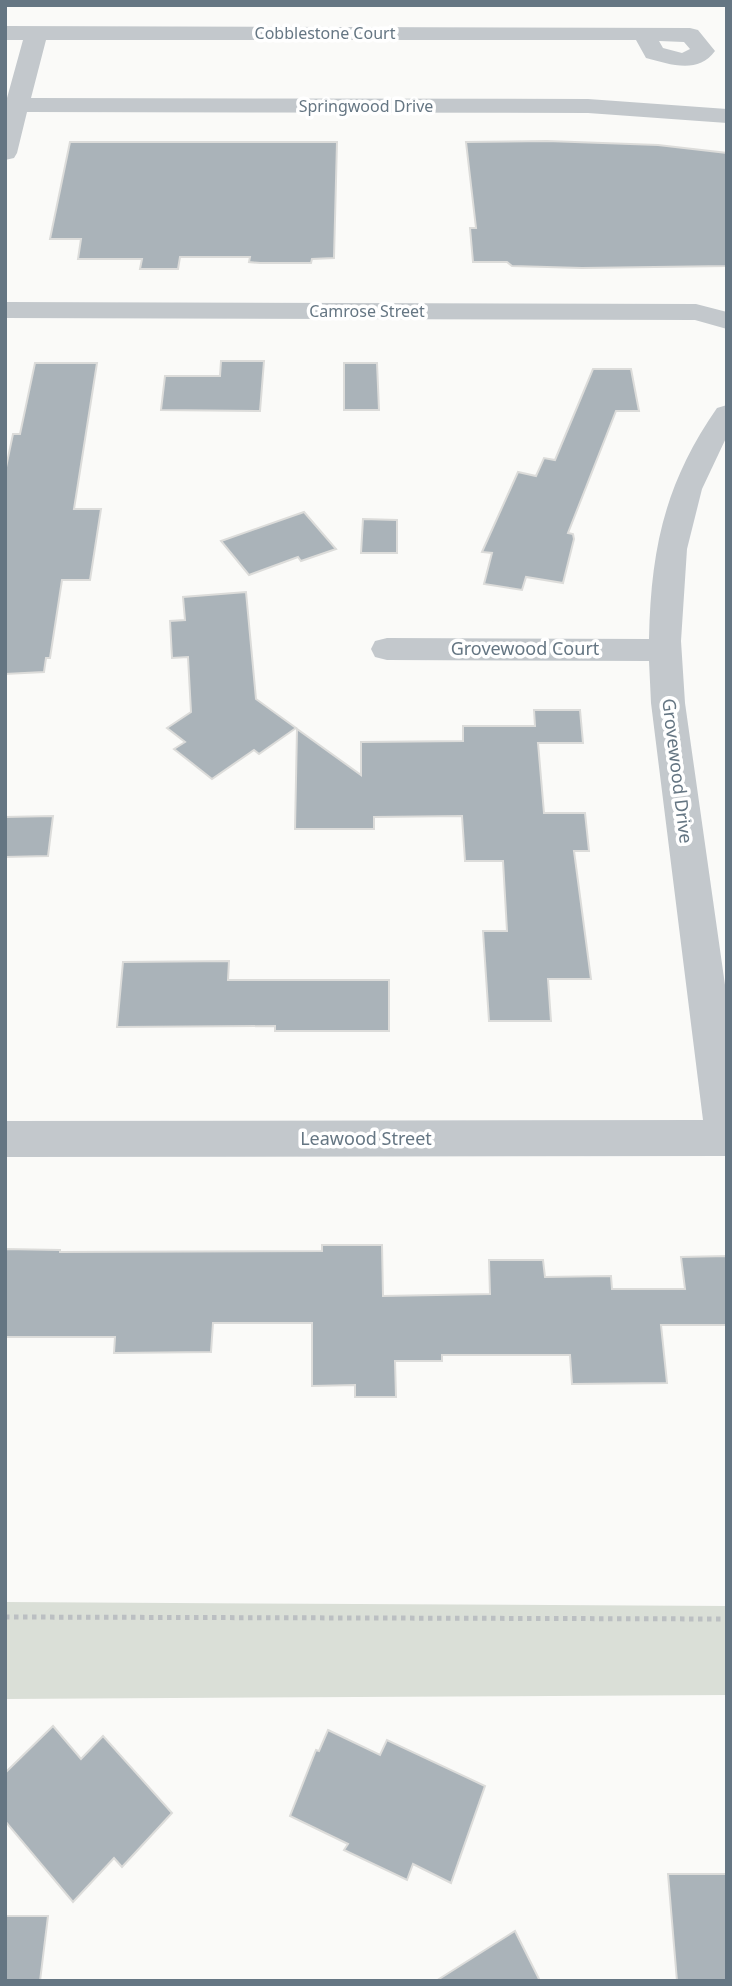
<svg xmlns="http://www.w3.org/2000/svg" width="732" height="1986" viewBox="0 0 732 1986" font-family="'Noto Sans',sans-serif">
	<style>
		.green { fill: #dadfd7 }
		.building { fill: #aab3b9; stroke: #dcdcda; stroke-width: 2 }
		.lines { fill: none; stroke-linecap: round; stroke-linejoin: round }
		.path { stroke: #bbbfc2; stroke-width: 5; stroke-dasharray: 4.5 4.5; stroke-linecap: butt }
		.minor { fill: #c3c8cc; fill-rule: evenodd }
		.labels { text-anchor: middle; stroke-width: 7; stroke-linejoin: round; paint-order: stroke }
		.far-street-label { font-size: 16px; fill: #657683; stroke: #fff }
		.street-label { font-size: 18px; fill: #657683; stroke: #fff }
	</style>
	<rect width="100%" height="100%" fill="#fafaf8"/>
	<polygon class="green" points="5,1602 727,1606 727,1695 5,1699"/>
	<g class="building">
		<polygon points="547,141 658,145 727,153 727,266 582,268 512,266 507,262 473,262 470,228 476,228 466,142"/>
		<polygon points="70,142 337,142 334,258 312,259 311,263 260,263 249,262 250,257 180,257 178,269 140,269 142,259 78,259 81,239 50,239"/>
		<polygon points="221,361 264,361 260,411 161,410 165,376 220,376"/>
		<polygon points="35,363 97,363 74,509 101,509 90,580 62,580 50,658 46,658 44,672 5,674 5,472 13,434 20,434"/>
		<polygon points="344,363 377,363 379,410 344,410"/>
		<polygon points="593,369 631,369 639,411 616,411 568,533 573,534 574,539 563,583 526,577 522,590 484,584 492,553 482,552 518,472 536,476 544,458 555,460"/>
		<polygon points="304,512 336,549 301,561 298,557 249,575 221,541"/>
		<polygon points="363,519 397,520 397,553 361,553"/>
		<polygon points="246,592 256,699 296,728 259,754 254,750 212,779 174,749 185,742 167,728 191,712 188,657 172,658 170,621 185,620 183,597"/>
		<polygon points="534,710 580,710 583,743 538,743 544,813 585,813 589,851 574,851 591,979 548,979 551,1021 489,1021 483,931 507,931 503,861 465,861 462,816 374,817 374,829 295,829 297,729 361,775 361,742 463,741 463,726 535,726"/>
		<polygon points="53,816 48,856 5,857 5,817"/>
		<polygon points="229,961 228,980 389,980 389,1031 275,1031 275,1026 117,1027 123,962"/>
		<polygon points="322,1245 382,1245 383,1296 490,1294 489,1260 543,1260 545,1277 611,1276 612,1289 685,1289 681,1257 727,1256 727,1325 661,1325 667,1383 572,1384 570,1355 442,1355 442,1361 395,1361 396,1397 355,1397 355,1385 312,1386 312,1323 213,1323 211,1352 114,1353 115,1337 5,1337 5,1249 60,1250 60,1252 322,1251"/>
		<polygon points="53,1726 81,1759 103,1736 172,1813 122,1867 114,1858 73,1902 5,1821 5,1773"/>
		<polygon points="328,1730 380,1755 387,1740 485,1786 451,1883 413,1864 407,1880 344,1850 348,1844 290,1816 316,1750 319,1751"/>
		<polygon points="668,1874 727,1874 727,1981 677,1981"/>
		<polygon points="5,1916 48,1916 40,1981 5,1981"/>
		<polygon points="515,1931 540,1981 436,1981"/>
	</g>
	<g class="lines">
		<polyline class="path" points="5,1617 727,1619"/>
		<g class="minor">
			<path d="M5,26L690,28L698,30L715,51C698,75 669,64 646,58L636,40H46L31,98L588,99L727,109V123L588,113L27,112L17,153L14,158L5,160V98H7L23,40H5ZM659,41L684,42L690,49L682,53L663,48Z"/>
			<polygon points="5,302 696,304 727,312 727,329 695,320 5,318"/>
			<path d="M727,405V436L702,489L687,549L681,641L685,703L727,999V1156L5,1157V1121L703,1120L651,703L649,661L387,660L375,657L371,649L375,641L387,638L649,639C651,548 665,483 717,408Z"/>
		</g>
	</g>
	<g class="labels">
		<g class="far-street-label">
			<text x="325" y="39">Cobblestone Court</text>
			<text x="366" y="112">Springwood Drive</text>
			<text x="367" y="317">Camrose Street</text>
		</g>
		<g class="street-label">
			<text x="525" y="655">Grovewood Court</text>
			<text transform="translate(677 771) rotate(83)" y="6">Grovewood Drive</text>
			<text x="366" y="1145">Leawood Street</text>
		</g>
	</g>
	<rect width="732" height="1986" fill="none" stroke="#657683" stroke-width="14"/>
</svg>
